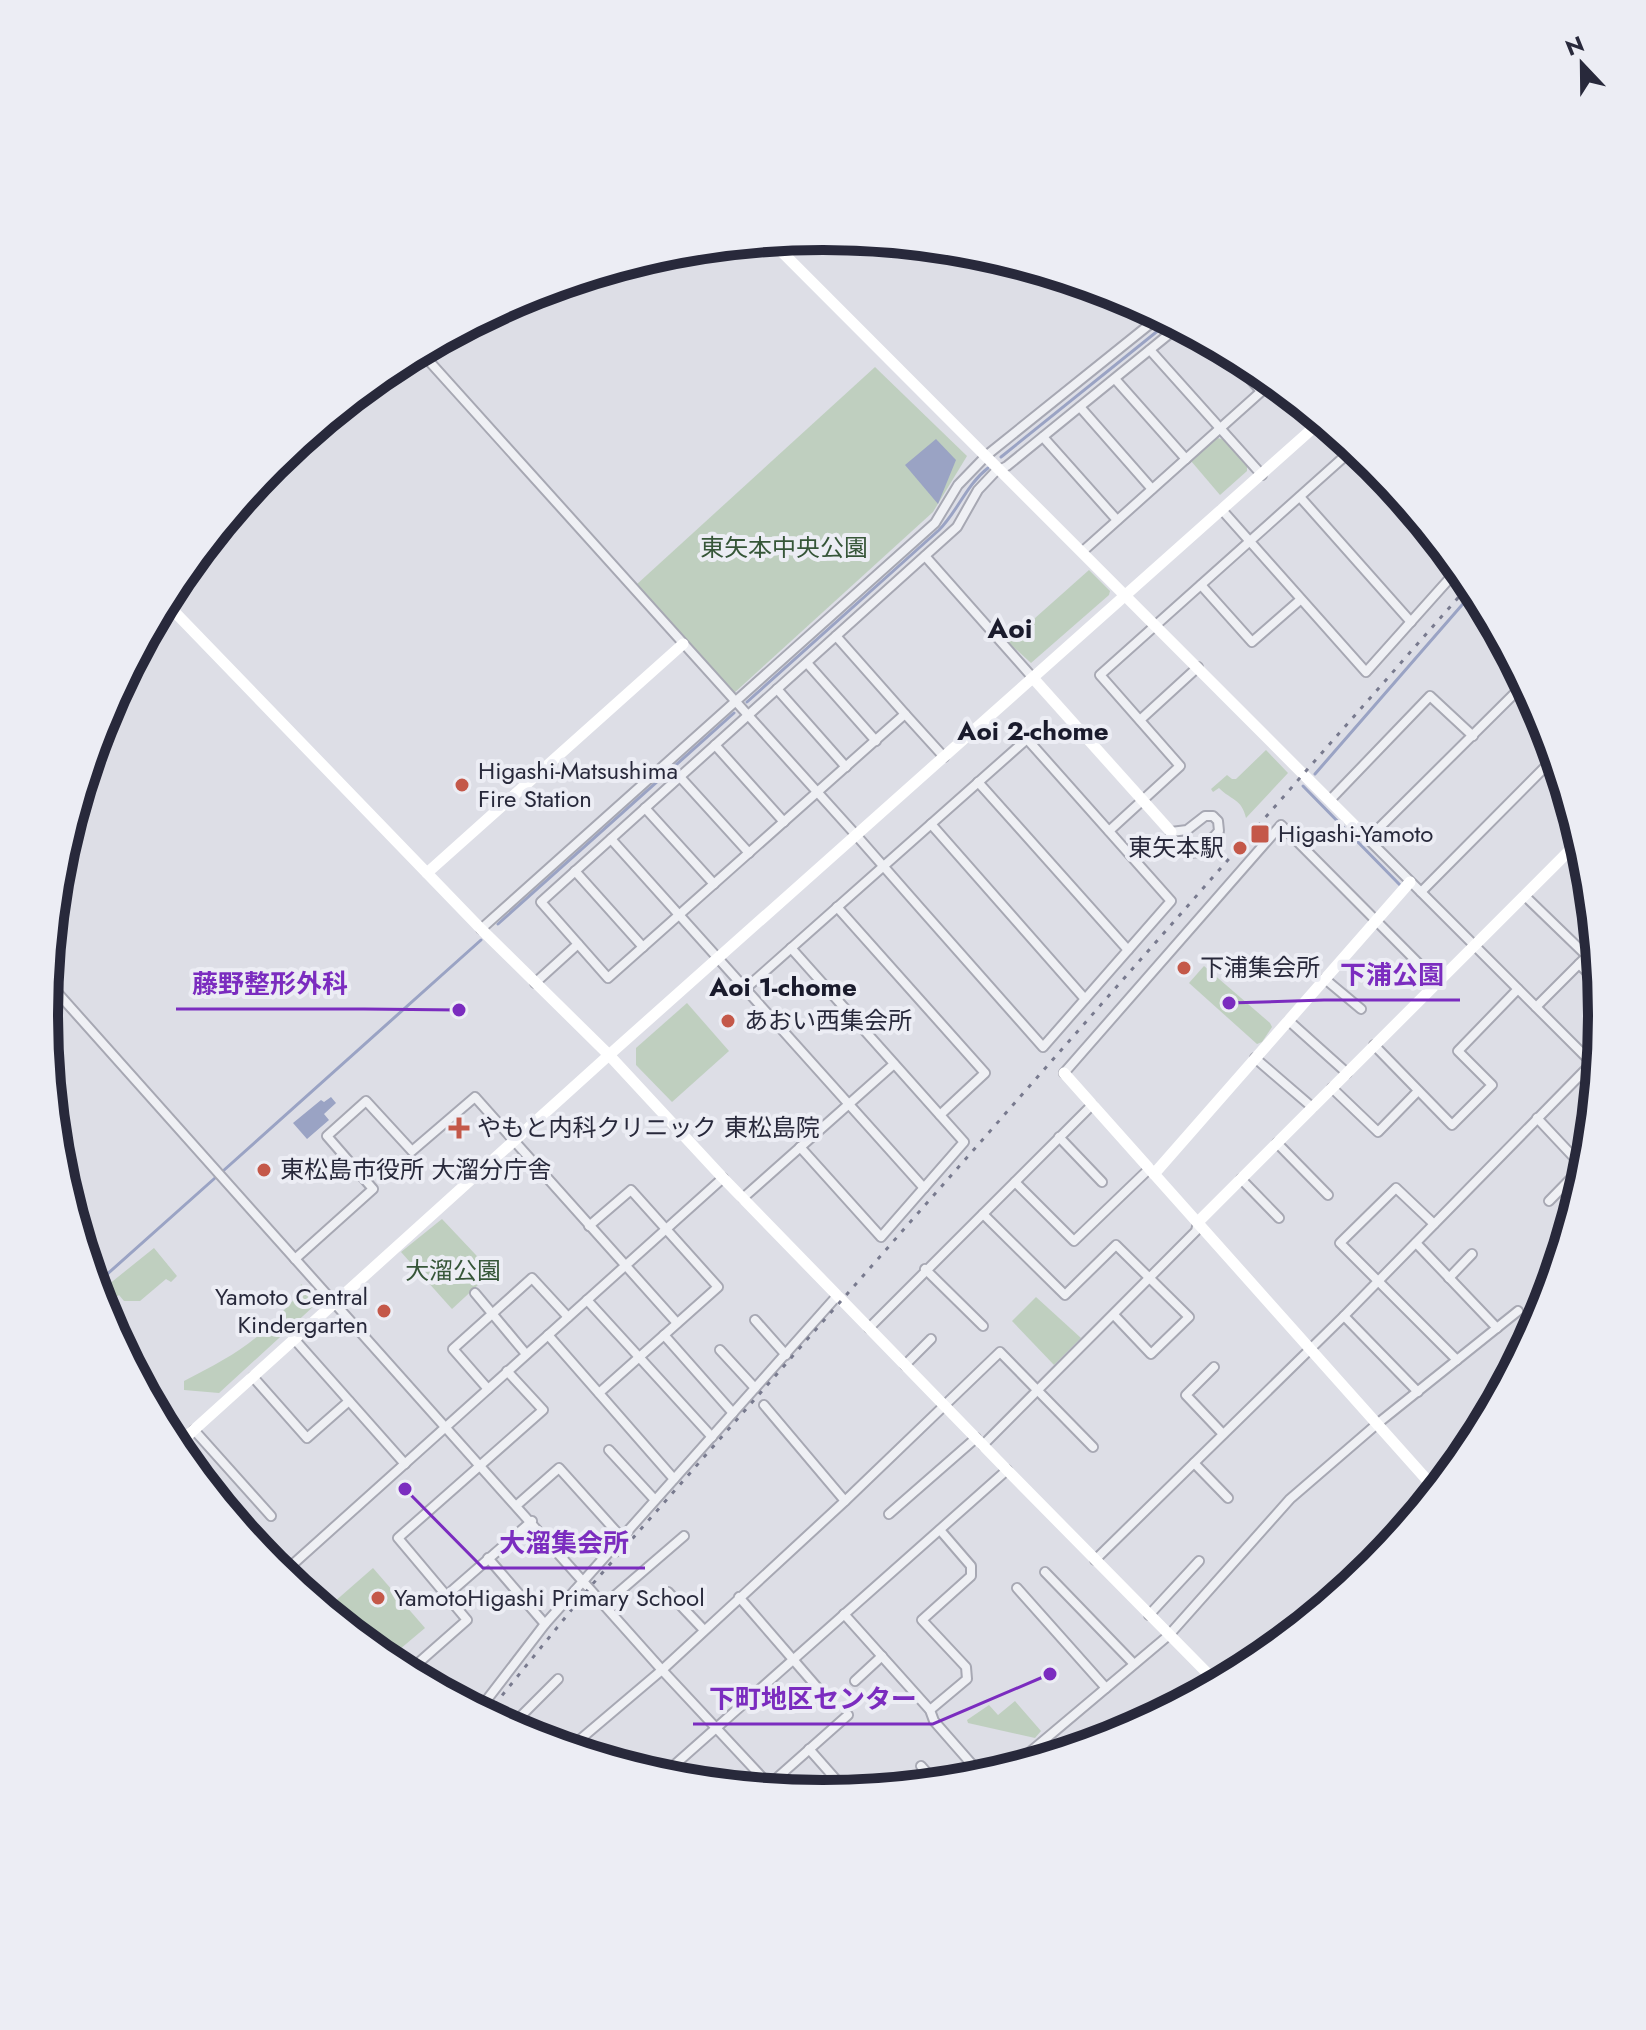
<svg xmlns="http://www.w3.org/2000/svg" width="1646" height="2030" viewBox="0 0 1646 2030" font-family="Jost,'Noto Sans JP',sans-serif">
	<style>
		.green { fill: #bfcfbf }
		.water { fill: #9aa3c4 }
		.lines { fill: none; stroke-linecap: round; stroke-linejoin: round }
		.stream { stroke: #9aa3c4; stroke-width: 3 }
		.street-casing { stroke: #a7a8b3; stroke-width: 12 }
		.street { stroke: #eff0f4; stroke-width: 8 }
		.secondary { stroke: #fff; stroke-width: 11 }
		.rail { stroke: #787a8e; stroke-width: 3; stroke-dasharray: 4 8; stroke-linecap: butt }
		.poi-dot { fill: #c45849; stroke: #ecedf4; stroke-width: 3 }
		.labels { text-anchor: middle; stroke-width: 8; stroke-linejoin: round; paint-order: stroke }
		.park-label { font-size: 24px; fill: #365638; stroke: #ecedf4 }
		.poi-label { font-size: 24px; fill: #28293b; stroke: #ecedf4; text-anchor: start }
		.neighbourhood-label { font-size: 26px; font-weight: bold; fill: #1a1b2c; stroke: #ecedf4 }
		.quarter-label { font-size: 28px; font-weight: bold; fill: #1a1b2c; stroke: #ecedf4 }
		.rim { fill: none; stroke: #28293b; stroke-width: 10 }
		.leader { fill: none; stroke: #7b2cbf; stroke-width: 3 }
		.callout-dot { fill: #7b2cbf; stroke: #ecedf4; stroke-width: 3 }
		.callout-label { font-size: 26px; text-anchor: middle; font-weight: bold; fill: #7b2cbf; stroke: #ecedf4; stroke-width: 8; stroke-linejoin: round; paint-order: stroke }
	</style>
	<rect width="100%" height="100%" fill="#dddee6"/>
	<g class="green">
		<polygon points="875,367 967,456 933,512 733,694 636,585"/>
		<polygon points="1217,438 1223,439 1247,465 1247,471 1220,495 1191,461"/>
		<polygon points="1089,570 1110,591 1109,595 1031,663 1008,642"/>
		<path d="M1266,750L1288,773L1246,818C1241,798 1232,801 1219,788L1213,792L1211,789L1227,775L1232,779H1236Z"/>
		<polygon points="1204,966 1270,1023 1272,1027 1262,1042 1257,1044 1189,983"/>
		<polygon points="687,1003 729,1051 672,1102 636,1065 636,1048"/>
		<polygon points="442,1219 492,1272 452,1309 401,1252"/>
		<polygon points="154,1248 177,1276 171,1282 166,1279 140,1301 124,1301 119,1295 108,1303 104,1301 103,1289"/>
		<path d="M301,1284L315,1297V1305L219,1393L184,1390V1381C226,1359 253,1346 285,1309C293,1301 299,1295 301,1284Z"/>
		<polygon points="1036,1297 1081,1338 1054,1365 1012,1321"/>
		<polygon points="373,1568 425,1628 387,1660 325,1610"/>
		<polygon points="1015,1701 1041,1731 1035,1738 968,1723 967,1720 989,1705 998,1715"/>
	</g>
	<g class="water">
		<polygon points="936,439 956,460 938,504 905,465"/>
		<polygon points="331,1097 336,1103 324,1114 329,1120 307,1139 293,1123 321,1100 324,1102"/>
	</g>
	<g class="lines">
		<g class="stream">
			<polyline points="1001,457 1170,321"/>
			<path d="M747,702L939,530C958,511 966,485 988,468"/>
			<polyline points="1315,774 1475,590"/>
			<polyline points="1303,786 1400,885"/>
			<polyline points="498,924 734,713"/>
			<polyline points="223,1171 481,940"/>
			<polyline points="95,1285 215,1178"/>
		</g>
		<defs>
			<g id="street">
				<polyline points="1150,350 1262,475"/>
				<path d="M420,351L856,835C918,906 980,976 1043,1047L1171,901L1027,739C933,822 839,906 745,989"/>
				<polyline points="1225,351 1261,391"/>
				<polyline points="1115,379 1186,459"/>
				<polyline points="1080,407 1152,489"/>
				<polyline points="1043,437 1117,520"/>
				<polyline points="1350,452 1455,572"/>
				<polyline points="1300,497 1411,622"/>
				<polyline points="1222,510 1366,672 1459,568"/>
				<polyline points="1083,551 1273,381"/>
				<polyline points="925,556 1033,678"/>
				<polyline points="1201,585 1252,642 1300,600"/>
				<polygon points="836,636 905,714 608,978 541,902"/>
				<polyline points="836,636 957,527 978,490 995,472 1007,466 1179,326"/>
				<polyline points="807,663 876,741"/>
				<polyline points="1525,683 1368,839 1597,1068"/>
				<polyline points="777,689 846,767"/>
				<polyline points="905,714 944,757"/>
				<polyline points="1140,720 1198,667"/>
				<polyline points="715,745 784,822"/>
				<polyline points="680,777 749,853"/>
				<polyline points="978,782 1128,950"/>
				<polyline points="1330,800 1430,696 1473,736"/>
				<polyline points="645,808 714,884"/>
				<polygon points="1205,816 1213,816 1218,821 1219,831 1200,852 1188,853 1172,837 1171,832 1187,830"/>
				<polyline points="931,824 1085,999"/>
				<polyline points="1109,831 1180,766 1100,675 1354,448"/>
				<polyline points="611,839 924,1188"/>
				<polyline points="575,871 643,947"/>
				<polyline points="1421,892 1555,757"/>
				<polyline points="1525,896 1587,956"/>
				<polyline points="837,907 985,1073 940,1115"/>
				<polyline points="481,929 935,523 958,485 987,455 1160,316"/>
				<polyline points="791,948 964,1142 881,1237 800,1147"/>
				<polyline points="1579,964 1599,984"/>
				<polyline points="1325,979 1361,1009"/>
				<polyline points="47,981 662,1670 773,1789"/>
				<polyline points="535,983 578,944"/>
				<polyline points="1536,1007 1595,948"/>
				<polyline points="1289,1021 1347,1073"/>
				<polyline points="1374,1045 1452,1125 1492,1085 1458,1051 1518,989"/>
				<polyline points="1255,1058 1312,1107"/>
				<polyline points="1064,1073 1281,825 1437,982"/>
				<polyline points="1332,1088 1378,1132 1418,1091"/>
				<polyline points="1537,1118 1583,1167"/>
				<polyline points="1059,1137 1102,1182"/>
				<polyline points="1277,1143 1328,1195"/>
				<polyline points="1241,1179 1279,1218"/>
				<polyline points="1015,1182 1074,1241 1149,1169"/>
				<polyline points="743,1198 894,1064"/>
				<polyline points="1549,1201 1587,1162"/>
				<polyline points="983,1214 1065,1295 1116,1245 1189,1317 1151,1354 1114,1315"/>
				<polyline points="1434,1224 1396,1188 1340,1243 1457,1360"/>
				<polyline points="589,1226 631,1190 718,1287 599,1393"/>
				<polyline points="1416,1243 1497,1328"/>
				<polyline points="295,1259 373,1189 327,1136 366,1101 412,1151 475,1097 677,1323"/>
				<polyline points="925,1269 983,1326"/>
				<polyline points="1449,1278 1472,1254"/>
				<polyline points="475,1293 526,1354"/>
				<polyline points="587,1300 712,1437"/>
				<polyline points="1344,1316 1418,1392"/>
				<polyline points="755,1320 786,1355"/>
				<polyline points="869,1328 1092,1105"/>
				<polyline points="548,1335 674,1479"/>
				<polyline points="664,1335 733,1413"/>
				<polyline points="295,1340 405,1464"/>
				<polyline points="720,1350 755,1388"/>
				<polyline points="905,1365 931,1339"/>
				<polyline points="1214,1367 1186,1395 1223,1434"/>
				<polyline points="253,1377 307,1438 349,1401"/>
				<polyline points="488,1389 453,1349 532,1278 568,1317"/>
				<polyline points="764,1405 845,1501"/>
				<polyline points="194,1430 271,1516"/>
				<polyline points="983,1445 1196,1231 1198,1222"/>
				<polyline points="609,1450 655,1500"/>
				<polyline points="1194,1463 1228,1498"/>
				<polyline points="517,1505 559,1468 622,1538"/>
				<polyline points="889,1514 976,1438"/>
				<polyline points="488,1558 545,1624"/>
				<polyline points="1095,1560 1344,1316 1592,1063"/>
				<polyline points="1045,1572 1134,1664"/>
				<polyline points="282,1574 723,1178"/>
				<polyline points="1017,1588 1106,1688"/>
				<polyline points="668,1592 704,1630"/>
				<polyline points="447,1595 532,1521"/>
				<polyline points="739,1597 829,1701"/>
				<polyline points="605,1604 684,1536"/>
				<polyline points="844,1614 930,1710 934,1721 983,1777"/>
				<polyline points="1149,1615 1199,1561"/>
				<polyline points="408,1672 467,1620 398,1538 543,1410 507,1371"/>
				<polyline points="855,1681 882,1656"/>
				<polyline points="479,1710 545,1624 837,1296"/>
				<polyline points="930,1710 967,1679 966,1667 922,1620 971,1576 971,1566 940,1530"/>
				<polyline points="533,1737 518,1719 558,1679"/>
				<polyline points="570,1748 662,1670 845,1501 1000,1352 1093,1447"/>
				<polyline points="809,1749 847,1792"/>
				<polyline points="921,1766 936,1783"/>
				<polyline points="1011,1768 1169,1635 1290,1499 1377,1424 1518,1311"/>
				<polyline points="662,1776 1007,1470"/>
				<polyline points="769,1785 848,1715"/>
			</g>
		</defs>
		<use href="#street" class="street-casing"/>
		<use href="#street" class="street"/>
		<g class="secondary">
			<polyline points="771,241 1368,839"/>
			<polyline points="165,602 481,929 609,1055 723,1178 1007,1470 1217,1683"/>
			<polyline points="1033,678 1171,832"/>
			<polyline points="427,873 683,644"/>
			<polyline points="1064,1073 1436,1490"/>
			<polyline points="1154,1174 1410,882"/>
			<polyline points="1198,1222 1580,840"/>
			<polyline points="175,1447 609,1055 1321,421"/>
		</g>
		<polyline class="rail" points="487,1714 590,1587 1471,583"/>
	</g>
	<g class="poi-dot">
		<circle cx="462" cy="785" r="8"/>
		<rect x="1250" y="824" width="20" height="20" rx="4"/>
		<circle cx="1240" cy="848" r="8"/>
		<circle cx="1184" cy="968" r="8"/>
		<circle cx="728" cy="1021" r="8"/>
		<path d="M455 1116h8v8h8v8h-8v8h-8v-8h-8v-8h8z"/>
		<circle cx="264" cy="1170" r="8"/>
		<circle cx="384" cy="1311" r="8"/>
		<circle cx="378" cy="1598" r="8"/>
	</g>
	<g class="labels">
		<g class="park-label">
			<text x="784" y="556">東矢本中央公園</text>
			<text x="453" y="1279">大溜公園</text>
		</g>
		<g class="poi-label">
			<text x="478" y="779">Higashi-Matsushima<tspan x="478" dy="28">Fire Station</tspan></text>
			<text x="1278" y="842">Higashi-Yamoto</text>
			<text x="1224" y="856" text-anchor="end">東矢本駅</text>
			<text x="1200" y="976">下浦集会所</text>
			<text x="744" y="1029">あおい西集会所</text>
			<text x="477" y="1136">やもと内科クリニック 東松島院</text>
			<text x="280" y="1178">東松島市役所 大溜分庁舎</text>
			<text x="368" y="1305" text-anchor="end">Yamoto Central<tspan x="368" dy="28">Kindergarten</tspan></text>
			<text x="394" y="1606">YamotoHigashi Primary School</text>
		</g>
		<g class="neighbourhood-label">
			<text x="1033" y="740">Aoi 2-chome</text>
			<text x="783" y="996">Aoi 1-chome</text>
		</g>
		<g class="quarter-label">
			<text x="1010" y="638">Aoi</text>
		</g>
	</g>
	<path d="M0 0H1646V2030H0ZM58 1015a765 765 0 1 1 1530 0a765 765 0 1 1-1530 0Z" fill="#ecedf4" fill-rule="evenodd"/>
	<path class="rim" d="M58 1015a765 765 0 1 1 1530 0a765 765 0 1 1-1530 0Z"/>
	<path class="leader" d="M1229 1003L1324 1000H1460M459 1010L364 1009H176M405 1489L483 1568H645M1050 1674L933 1724H693"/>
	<g class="callout-dot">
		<circle cx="1229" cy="1003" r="8"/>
		<circle cx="459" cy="1010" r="8"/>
		<circle cx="405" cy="1489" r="8"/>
		<circle cx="1050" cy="1674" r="8"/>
	</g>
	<g class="callout-label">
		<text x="1392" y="984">下浦公園</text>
		<text x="270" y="993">藤野整形外科</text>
		<text x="564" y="1552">大溜集会所</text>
		<text x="813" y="1708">下町地区センター</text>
	</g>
	<g transform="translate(1582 64) rotate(338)" stroke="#ecedf4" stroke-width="6" paint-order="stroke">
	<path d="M0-6L14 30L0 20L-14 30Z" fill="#28293b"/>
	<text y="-12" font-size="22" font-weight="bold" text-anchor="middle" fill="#28293b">N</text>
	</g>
</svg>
